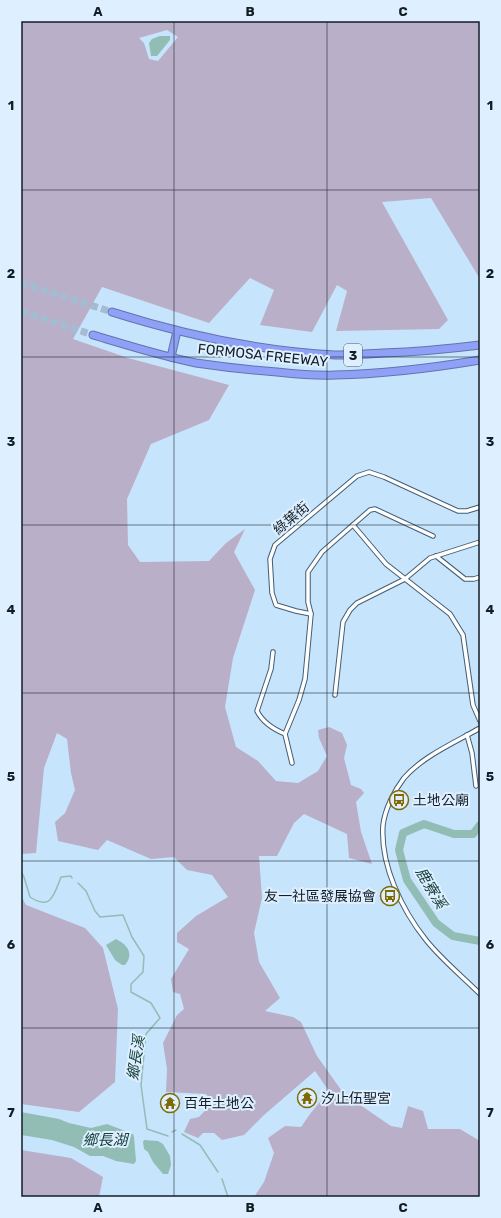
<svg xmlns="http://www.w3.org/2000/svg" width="501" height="1218" viewBox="0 0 501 1218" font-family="Rubik,'Noto Sans TC',sans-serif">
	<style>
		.green { fill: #b9afc8; fill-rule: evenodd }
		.water { fill: #91bdb5 }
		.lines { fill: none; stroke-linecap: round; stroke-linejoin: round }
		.stream { stroke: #91bdb5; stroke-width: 1.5 }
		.river { stroke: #91bdb5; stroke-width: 8 }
		.motorway-tunnel { stroke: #a3bcd2; stroke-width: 7; stroke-dasharray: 7 3.5; stroke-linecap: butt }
		.minor-casing { stroke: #435d72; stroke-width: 5.5 }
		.motorway-casing { stroke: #6473ae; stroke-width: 9 }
		.minor { stroke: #fff; stroke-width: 3.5 }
		.motorway { stroke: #8fa1f7; stroke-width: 7 }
		.grid { fill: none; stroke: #131d26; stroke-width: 1; stroke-opacity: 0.55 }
		.labels { text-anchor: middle; stroke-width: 4; stroke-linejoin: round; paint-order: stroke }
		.shield { fill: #def0ff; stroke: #505c67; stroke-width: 1 }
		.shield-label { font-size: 13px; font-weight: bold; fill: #131d26 }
		.street-label { font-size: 14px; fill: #131d26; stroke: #def0ff }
		.poi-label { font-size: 14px; fill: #131d26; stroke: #def0ff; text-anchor: start }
		.water-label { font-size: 15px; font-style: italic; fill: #153e39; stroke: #def0ff }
		.neatline { fill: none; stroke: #131d26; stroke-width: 1.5 }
		.grid-label { font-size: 13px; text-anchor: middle; font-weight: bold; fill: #131d26 }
	</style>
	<rect width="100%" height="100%" fill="#c7e4fd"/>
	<g class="green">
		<path d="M21,21H480V279L431,198L382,202L448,320L439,329L336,331L347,291L337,285L312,332L260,325L274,290L250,278L209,323L102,287L73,339L128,358L229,385L209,420L151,444L127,499L128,545L140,562L209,561L226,543L245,529L234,552L255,590L233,658L225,707L236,747L258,761L276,781L298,783L318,771L327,756L319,738L318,730L329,727L342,733L347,745L344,758L351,785L361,789L364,793L356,802L361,832L372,864L349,858L347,834L304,814L294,823L277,856H259L262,898L254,933L259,962L280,998L265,1011L293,1017L301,1022L317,1056L344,1094L391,1126L402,1128L408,1106L423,1111L428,1129H460L480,1141V1197H254L264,1182L274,1153L268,1138L285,1126L301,1127L310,1114L329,1091L315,1071L264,1115L244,1135L222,1140L214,1133H203L198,1138L184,1132L190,1119L199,1117L213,1102L206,1094L166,1092L167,1069L163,1043L177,1015L184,1009L180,994L173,992L171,979L189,949L177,942V933L196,916L228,897L212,875L187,870L174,857L151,859L107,840L98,850L58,841L55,822L65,813L75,790L71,773L67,739L57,733L44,768L36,853L21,854ZM167,30L178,37L158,61L149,59L144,43L139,38Z"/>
		<polygon points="21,896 26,905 85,928 103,948 118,1009 115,1082 79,1112 21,1104"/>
		<polygon points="21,1150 71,1158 103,1177 99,1197 21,1197"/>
	</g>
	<g class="water">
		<polygon points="160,36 170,36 170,40 157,56 151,56 149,43 152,39"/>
		<path d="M116,939C128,945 134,954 125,965H122L115,960L106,945Z"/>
		<polygon points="21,1112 59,1119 69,1123 91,1128 107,1124 133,1134 134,1137 136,1161 134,1164 116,1161 103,1156 90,1156 74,1147 52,1140 21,1135"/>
		<polygon points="144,1140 158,1141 163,1144 170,1156 171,1165 168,1174 163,1174 153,1162 148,1152 144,1149 143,1142"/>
	</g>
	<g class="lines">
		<g class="stream">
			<path d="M21,872L24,877L30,897C51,911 54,895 61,877L71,876L72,878"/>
			<polyline points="78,883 86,891 95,911 100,917 123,915 132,937 144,956 143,972 131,984 131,992 151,1003 160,1018 146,1034 141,1085 147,1129 168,1136"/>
			<polyline points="172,1132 176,1130"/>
			<polyline points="182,1134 200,1145 218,1172"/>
			<polyline points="222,1179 228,1197"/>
		</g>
		<polyline class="river" points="480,825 473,834 454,834 424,824 403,833 399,850 407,880 436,923 453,936 480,941"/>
		<g class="motorway-tunnel">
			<polyline points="21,283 112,312"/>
			<polyline points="21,311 93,335"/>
		</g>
		<defs>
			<g id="minor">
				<polyline points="353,525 386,564 450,614 463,635 473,705 480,721"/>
				<polyline points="436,556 465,579 474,579 480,577"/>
				<polyline points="311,614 296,611 276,605 272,593 270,559 275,545 357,476 369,472 384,477 458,511 467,511 480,507"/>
				<path d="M273,652L271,669L257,711C263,723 273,729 285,734"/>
				<polyline points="335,695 343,622 350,610 357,603 405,579 430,558 480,542"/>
				<path d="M480,728C456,742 423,756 404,778C394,791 385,809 383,825C380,865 402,910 426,940C442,960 462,976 480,994"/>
				<polyline points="285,734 299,700 305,679 311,614 308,602 308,572 322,552 370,510 375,509 433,536"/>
				<polyline points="285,734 292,763"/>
				<polyline points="467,735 472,753 476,786"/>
			</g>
			<g id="motorway">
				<path d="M112,312C185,335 258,351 335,355C351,355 367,354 383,353C415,352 448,349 480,345"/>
				<path d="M93,335C127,345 161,356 196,363C223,367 250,370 277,372C296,374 316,376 335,375C384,374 432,368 480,360"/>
				<polyline points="171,357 177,331"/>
			</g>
		</defs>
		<use href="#minor" class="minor-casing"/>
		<use href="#motorway" class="motorway-casing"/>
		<use href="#minor" class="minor"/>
		<use href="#motorway" class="motorway"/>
	</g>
	<path class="grid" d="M174,21V1197M327,21V1197M21,190H480M21,357H480M21,525H480M21,693H480M21,861H480M21,1028H480"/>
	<defs>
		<symbol id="bus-ring" viewBox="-11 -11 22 22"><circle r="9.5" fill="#def0ff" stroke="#806a03" stroke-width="1.5"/><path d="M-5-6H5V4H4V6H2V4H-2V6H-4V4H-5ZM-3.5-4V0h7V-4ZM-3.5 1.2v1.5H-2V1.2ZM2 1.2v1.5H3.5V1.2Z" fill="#806a03"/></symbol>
		<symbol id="temple-ring" viewBox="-11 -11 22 22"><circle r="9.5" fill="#def0ff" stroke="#806a03" stroke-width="1.5"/><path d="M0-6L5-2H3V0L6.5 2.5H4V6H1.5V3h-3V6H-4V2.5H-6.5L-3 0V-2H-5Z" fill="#806a03"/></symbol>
	</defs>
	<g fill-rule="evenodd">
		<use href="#bus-ring" x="388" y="789" width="22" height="22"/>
		<use href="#bus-ring" x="379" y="885" width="22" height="22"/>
		<use href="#temple-ring" x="296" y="1087" width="22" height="22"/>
		<use href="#temple-ring" x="159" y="1092" width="22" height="22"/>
	</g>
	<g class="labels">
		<rect class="shield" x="344" y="344" width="18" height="22" rx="3"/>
		<g class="shield-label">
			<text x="353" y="360">3</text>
		</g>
		<g class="street-label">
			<text transform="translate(263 355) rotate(6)" y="5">FORMOSA FREEWAY</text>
			<text transform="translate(291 518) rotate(-40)" y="5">綠葉街</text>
		</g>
		<g class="poi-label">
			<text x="413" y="805">土地公廟</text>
			<text x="376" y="901" text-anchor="end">友一社區發展協會</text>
			<text x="321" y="1103">汐止伍聖宮</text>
			<text x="184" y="1108">百年土地公</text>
		</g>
		<g class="water-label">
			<text transform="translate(431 888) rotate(59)" y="5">鹿寮溪</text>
			<text transform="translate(136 1058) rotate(-81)" y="5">鄉長溪</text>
			<text x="105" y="1145">鄉長湖</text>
		</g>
	</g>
	<rect width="501" height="1218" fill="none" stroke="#def0ff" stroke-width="44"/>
	<rect x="22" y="22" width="457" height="1174" class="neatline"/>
	<g class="grid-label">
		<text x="98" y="16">A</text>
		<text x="250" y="16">B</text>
		<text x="403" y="16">C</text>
		<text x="11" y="110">1</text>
		<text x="490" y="110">1</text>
		<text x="11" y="278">2</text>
		<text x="490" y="278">2</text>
		<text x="11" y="446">3</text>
		<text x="490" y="446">3</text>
		<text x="11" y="614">4</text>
		<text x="490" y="614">4</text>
		<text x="11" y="781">5</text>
		<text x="490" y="781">5</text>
		<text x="11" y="949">6</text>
		<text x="490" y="949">6</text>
		<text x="11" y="1117">7</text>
		<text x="490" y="1117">7</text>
		<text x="98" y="1212">A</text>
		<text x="250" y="1212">B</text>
		<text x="403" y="1212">C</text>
	</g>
</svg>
